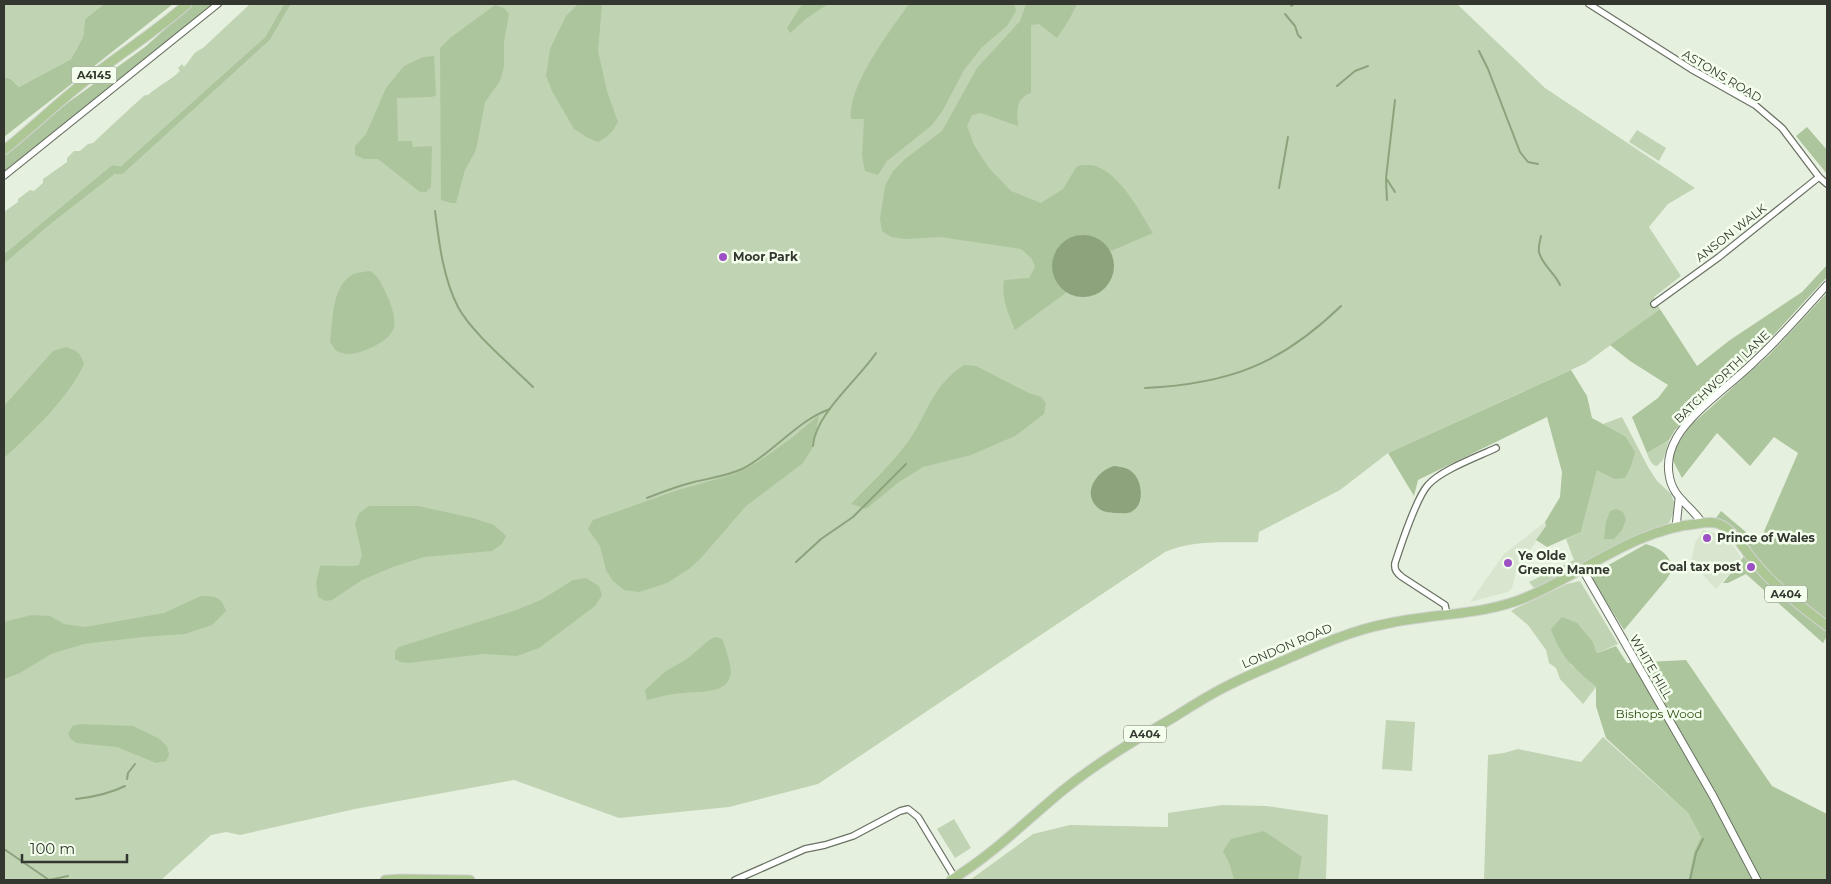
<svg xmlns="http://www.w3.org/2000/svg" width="1831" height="884" viewBox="0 0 1831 884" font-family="Montserrat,sans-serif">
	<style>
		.built { fill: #d9e6cf }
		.green { fill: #c0d3b3 }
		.forest { fill: #adc59d }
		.water { fill: #8ca37c }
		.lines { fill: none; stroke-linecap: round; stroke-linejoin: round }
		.stream { stroke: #8ca37c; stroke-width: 2 }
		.minor-casing { stroke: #6a7264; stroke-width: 8 }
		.tertiary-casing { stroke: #6a7264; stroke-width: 9 }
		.primary-casing { stroke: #d2d3d1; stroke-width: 11 }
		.minor { stroke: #fff; stroke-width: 5.5 }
		.tertiary { stroke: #fff; stroke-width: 7 }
		.primary { stroke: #acc794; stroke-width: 9 }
		.poi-dot { fill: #9c50c3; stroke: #f3feec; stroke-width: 2 }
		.labels { text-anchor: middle; stroke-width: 5; stroke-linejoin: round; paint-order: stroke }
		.shield { fill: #f3feec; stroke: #6d7368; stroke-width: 1 }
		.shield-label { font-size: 11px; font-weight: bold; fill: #333730 }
		.street-label { font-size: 12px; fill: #333730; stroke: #f3feec }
		.poi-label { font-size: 12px; font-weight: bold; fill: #333730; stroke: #f3feec; text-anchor: start }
		.park-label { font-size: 12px; fill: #2b480d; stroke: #f3feec }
	</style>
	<rect width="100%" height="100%" fill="#e6f0df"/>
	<g class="built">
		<polygon points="1545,522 1546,526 1543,532 1517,568 1512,588 1508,592 1470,602 1504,554"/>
		<polygon points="1703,530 1722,535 1731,542 1742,559 1716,589 1691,562 1695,543"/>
	</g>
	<g class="green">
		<polygon points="4,4 104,4 85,19 83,37 71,59 19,87 11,79 4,77"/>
		<path d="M250,4H284L265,37L121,166L112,165L4,254V212L18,202V199L30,190L34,191L43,183V179L67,162V158L74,151H80L88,144L93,143C110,127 127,111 145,95H148C158,86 171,80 180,71L178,68L182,64L184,67C192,59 191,53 203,48Z"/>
		<path d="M291,4H1457L1545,88L1695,188L1668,204L1649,227L1681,276L1654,297L1660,309L1586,363L1388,453L1340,490L1259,532L1258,542C1227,543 1194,539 1165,552L818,784L729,807L619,818L514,780L355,809L240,835L226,832L211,835L161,880H11L4,879V264L52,223L115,174H123L270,40Z"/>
		<polygon points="1637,130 1666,148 1659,161 1629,142"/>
		<polygon points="1622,417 1648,467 1657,481 1671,494 1674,502 1673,514 1669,523 1648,532 1535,589 1529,582 1574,560 1566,539 1581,532 1597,469 1614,479 1625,436 1603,424"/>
		<path d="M1669,440L1663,460L1657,466C1651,465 1649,459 1647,453Z"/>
		<polygon points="1580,581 1618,644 1597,653 1593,642 1570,664 1596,687 1583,704 1560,679 1556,668 1549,663 1546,650 1528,625 1511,611 1516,608 1567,584"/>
		<polygon points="1386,720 1415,722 1412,771 1382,769"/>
		<polygon points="1603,737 1688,813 1701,837 1694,851 1688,880 1484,880 1488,755 1504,753 1518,749 1581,762"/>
		<polygon points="1222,805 1266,806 1328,815 1326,880 970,880 1033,834 1070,825 1168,827 1168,813"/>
		<polygon points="954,819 971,848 955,858 937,829"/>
	</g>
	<g class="forest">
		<polygon points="104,4 173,4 4,137 4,77 11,79 19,87 71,59 83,37 85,19"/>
		<polygon points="193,4 215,4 4,174 4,155 66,104 145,47"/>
		<polygon points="284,4 291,4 270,40 123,174 115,174 52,223 4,264 4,254 112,165 121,166 265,37"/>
		<path d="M578,4H602L598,51L607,91L618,122C613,131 608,137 598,142L588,138L574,129L552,91L546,76L550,49L566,16Z"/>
		<polygon points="802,4 828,4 807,18 790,33 787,28"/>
		<path d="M909,4H1014L1016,11L1007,26L982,47L964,70L943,110L932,125L887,161L878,175L865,171L862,156L864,119H851C848,85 890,31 909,4Z"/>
		<path d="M1026,4H1077L1069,20L1057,38L1039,24L1031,25V93C1015,98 1017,112 1018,126L981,113L972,115L967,126L974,145L989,168L1011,191L1041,203L1063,189L1077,166C1085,165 1093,164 1100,168C1123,179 1140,212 1153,233L1111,251C1106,246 1102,241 1096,238C1080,231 1058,239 1054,257C1053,261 1055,267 1056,272C1059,281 1060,286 1067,292L1015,330C1008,313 1001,298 1004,280L1029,278L1035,267L1032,259L1021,249L940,237L905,239L891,237L882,231L880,219L885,186L893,171L905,159L942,131L977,68L1020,21Z"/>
		<polygon points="495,5 504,8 509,14 504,42 504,67 500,81 485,102 476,150 465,170 456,203 451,203 441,200 440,48 450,38"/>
		<polygon points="434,56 436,95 432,97 397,98 398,141 412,141 413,147 432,146 431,187 426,192 420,192 378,159 364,159 355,155 355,146 366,134 386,88 404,66 423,57"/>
		<polygon points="1807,127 1827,150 1827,174 1796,136"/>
		<polygon points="1827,265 1827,277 1769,340 1697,406 1675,430 1669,440 1647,453 1632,417 1658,398 1668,385 1630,361 1610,345 1660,309 1697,366 1730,340 1802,292"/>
		<path d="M370,271C379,277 381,283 386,293C390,302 396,316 394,327C391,341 362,354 348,354C344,354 340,352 336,351L330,342C333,321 331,285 354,274C359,272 365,272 370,271Z"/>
		<polygon points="1827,293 1827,636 1823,643 1746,574 1728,583 1723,583 1742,559 1750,547 1716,518 1721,511 1759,543 1798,453 1774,437 1750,466 1717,433 1682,478 1672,459 1677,445 1690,426 1769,355"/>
		<path d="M66,347C76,350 81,353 84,364C68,399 32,432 4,458V406L53,351Z"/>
		<path d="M964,365L976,366L1029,393L1041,397L1046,403L1044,414L1015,436L971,455L923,467L899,482L866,509L851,504C871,483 893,463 910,439C929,411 932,386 964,365Z"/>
		<polygon points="1571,370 1587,396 1592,418 1625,436 1635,452 1631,466 1625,478 1614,479 1597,470 1581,532 1547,547 1536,540 1546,526 1545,522 1560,497 1562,472 1547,417 1418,480 1414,496 1388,453"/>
		<polygon points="819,415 813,447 803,463 746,506 701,558 689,569 667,583 639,592 624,590 613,581 606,570 600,546 588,529 593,520 678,490 735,474 758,462 793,437"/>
		<path d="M369,506H418L473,518L494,525L506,536L502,544L492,551L424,557L393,567L362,580L332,600L326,601L318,597L316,583L320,566C333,564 346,568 359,565L362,555L355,524L359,513Z"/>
		<polygon points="1616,509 1623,512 1626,520 1622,530 1614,539 1604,539 1606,522 1610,511"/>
		<path d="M1646,544C1661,549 1668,553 1673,569L1666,580L1624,630L1593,581V576L1596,572Z"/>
		<polygon points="586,578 599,586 602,595 595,606 539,648 517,656 483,654 408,663 400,662 395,659 395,651 399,647 516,610 541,600 573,580"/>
		<path d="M201,596C215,596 221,596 226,611L212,625L185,634L143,637L84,644L51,654L20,673L4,679V623L7,621L32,615L50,616L64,624L85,627L164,613Z"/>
		<path d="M1562,617L1577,623L1593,642L1597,653L1616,646L1627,663L1686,660L1772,786L1827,814V880H1688L1694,851L1701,837L1688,813L1606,738L1596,706V687C1573,667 1561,658 1551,629Z"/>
		<path d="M715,637L722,639C725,645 726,651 728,657C742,698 699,690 674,694C665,695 656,698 647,700L645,690L666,671L687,659L708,641Z"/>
		<polygon points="79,724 133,726 158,738 167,746 169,755 166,761 156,763 117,747 76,743 70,738 68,733 73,726"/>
		<polygon points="1264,831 1302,857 1298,880 1234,880 1230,865 1223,851 1231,839"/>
	</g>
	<g class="water">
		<circle cx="1083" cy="266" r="31"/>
		<path d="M1114,466C1120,467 1127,467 1132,472C1141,479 1144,498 1137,507C1132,513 1127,514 1120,513C1113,513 1107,513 1101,510C1080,497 1095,471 1114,466Z"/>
	</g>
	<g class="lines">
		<g class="stream">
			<polyline points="1291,6 1294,4"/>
			<polyline points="1285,14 1295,26 1298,35 1301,38"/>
			<polyline points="1479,51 1488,69 1520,152 1528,162 1538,164"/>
			<polyline points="1337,86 1355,71 1368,66"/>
			<polyline points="1395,100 1386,178 1395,192"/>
			<polyline points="1386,180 1387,200"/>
			<polyline points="1279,188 1288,137"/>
			<path d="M435,211C439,242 443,278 458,307C472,333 511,365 533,387"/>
			<path d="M1541,236C1540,241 1538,247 1539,252C1542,265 1555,273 1560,285"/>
			<path d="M1145,388C1228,384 1280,365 1341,306"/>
			<path d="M813,446C815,414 858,380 876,353"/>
			<path d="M647,498C662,492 678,486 694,482C710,478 727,476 742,469C774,453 796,421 830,409"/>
			<polyline points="796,562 821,539 853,517 906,464"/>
			<polyline points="127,779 128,773 135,764"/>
			<path d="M76,799C94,797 109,794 125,786"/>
			<polyline points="4,849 49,880 68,876"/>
			<polyline points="1690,880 1696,853 1703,839"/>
		</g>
		<defs>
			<g id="minor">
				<polyline points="1589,4 1691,69 1755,105 1782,128 1819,177 1827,184"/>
				<polyline points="4,176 218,4"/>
				<polyline points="1654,304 1719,257 1819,177"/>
				<path d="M1447,615L1445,605L1402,577C1397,573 1394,570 1395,563C1401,545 1416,498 1428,485C1441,470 1477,457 1496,448"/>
				<polyline points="735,880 805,849 825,845 853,836 900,811 908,809 918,817 955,878"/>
			</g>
			<g id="tertiary">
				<path d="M1702,523C1690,504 1672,498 1669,474C1667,461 1670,449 1677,437C1694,409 1732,384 1756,360C1781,337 1804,310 1827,285"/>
				<polyline points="1676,527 1679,499"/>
				<polyline points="1583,570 1713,796 1757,880"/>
			</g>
			<g id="primary">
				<path d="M4,150C31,129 56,104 83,83C117,56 154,33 187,4"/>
				<polyline points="385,880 400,879 470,880"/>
				<path d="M951,880C992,855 1025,822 1062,791C1098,762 1137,739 1176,716C1193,705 1211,694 1229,685C1247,676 1266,668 1285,660C1317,646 1350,631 1385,624C1431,613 1485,616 1529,596C1583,573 1637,529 1696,524C1702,523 1710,522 1716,523C1731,527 1740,543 1749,555C1770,583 1799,605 1827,626"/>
			</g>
		</defs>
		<use href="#minor" class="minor-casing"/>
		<use href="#tertiary" class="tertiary-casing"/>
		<use href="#primary" class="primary-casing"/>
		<use href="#minor" class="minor"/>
		<use href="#tertiary" class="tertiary"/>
		<use href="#primary" class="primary"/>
	</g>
	<g class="poi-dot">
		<circle cx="723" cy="257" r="5"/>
		<circle cx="1707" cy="538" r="5"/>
		<circle cx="1508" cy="563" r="5"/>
		<circle cx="1751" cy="567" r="5"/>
	</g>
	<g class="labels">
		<g class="shield">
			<rect x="71.5" y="66.5" width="45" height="17" rx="4"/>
			<rect x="1765" y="585.5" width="42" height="17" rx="4"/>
			<rect x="1124" y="725.5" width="42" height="17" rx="4"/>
		</g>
		<g class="shield-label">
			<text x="94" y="79">A4145</text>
			<text x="1786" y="598">A404</text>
			<text x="1145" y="738">A404</text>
		</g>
		<g class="street-label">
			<text transform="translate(1722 76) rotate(31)" y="4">ASTONS ROAD</text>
			<text transform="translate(1731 233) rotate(-38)" y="4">ANSON WALK</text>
			<text transform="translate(1722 377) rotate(-44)" y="4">BATCHWORTH LANE</text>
			<text transform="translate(1287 646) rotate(-23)" y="4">LONDON ROAD</text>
			<text transform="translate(1651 667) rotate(60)" y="4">WHITE HILL</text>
		</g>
		<g class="poi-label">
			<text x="733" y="261">Moor Park</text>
			<text x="1717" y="542">Prince of Wales</text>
			<text x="1518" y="560">Ye Olde<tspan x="1518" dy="14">Greene Manne</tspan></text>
			<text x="1741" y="571" text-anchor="end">Coal tax post</text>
		</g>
		<g class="park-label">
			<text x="1659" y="718">Bishops Wood</text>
		</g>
	</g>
	<rect width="1831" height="884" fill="none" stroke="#333730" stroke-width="10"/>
	<path d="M22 854v8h105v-8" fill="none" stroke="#333730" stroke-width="2.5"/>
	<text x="30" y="854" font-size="15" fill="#333730" stroke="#f3feec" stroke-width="4" paint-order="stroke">100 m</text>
</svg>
